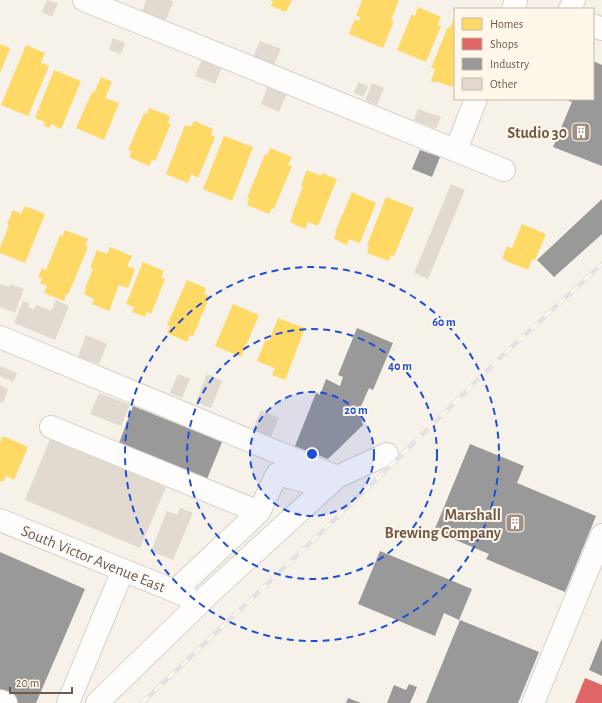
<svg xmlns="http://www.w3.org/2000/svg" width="602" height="703" viewBox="0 0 602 703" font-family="'Alegreya Sans',sans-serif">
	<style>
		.homes { fill: #ffd966 }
		.shops { fill: #e06666 }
		.industry { fill: #999 }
		.building { fill: #e2dad1 }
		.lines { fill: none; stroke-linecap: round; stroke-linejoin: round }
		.minor-casing { stroke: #d5cfc8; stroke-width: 24 }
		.minor { stroke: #fefdfc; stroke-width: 22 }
		.rail-casing { stroke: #e4e1e4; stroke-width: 4.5 }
		.rail { stroke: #fef7ea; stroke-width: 3; stroke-dasharray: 9; stroke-linecap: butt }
		.ring { fill: none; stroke: #1d4ed8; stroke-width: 2; stroke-dasharray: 7 5 }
		.labels { text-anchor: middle; stroke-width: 4; stroke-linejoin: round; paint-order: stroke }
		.poi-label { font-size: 16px; font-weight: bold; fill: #725a4b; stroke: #fef7ea; text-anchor: end }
		.street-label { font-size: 16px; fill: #725a4b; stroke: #fef7ea }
		.centre { fill: #1d4ed8; stroke: #fef7ea; stroke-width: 2 }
		.ring-label { font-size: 12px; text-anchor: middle; font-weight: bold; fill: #1d4ed8; stroke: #fef7ea; stroke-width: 4; stroke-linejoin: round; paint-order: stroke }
	</style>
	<rect width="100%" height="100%" fill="#f6f2e9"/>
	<g class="homes">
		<polygon points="270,0 292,0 286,12 271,6 273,1"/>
		<polygon points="362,0 399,0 391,20 394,21 383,48 349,34 355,19 359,21 360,17 356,16"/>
		<polygon points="418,7 441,17 437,25 441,26 426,62 397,50 412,14 415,16"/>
		<polygon points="453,21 455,22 455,81 452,87 436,81 435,83 431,81 435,69 431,68 448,27 450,28"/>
		<polygon points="0,44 10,48 0,73"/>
		<polygon points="26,45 45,53 41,63 49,66 28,116 1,105"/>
		<polygon points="54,70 81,81 61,129 51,124 49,128 43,125 45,122 35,118"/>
		<polygon points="101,77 112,82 105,98 119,103 104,140 76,128 92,92 94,93"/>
		<polygon points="149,108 170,116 168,123 171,124 155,161 152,159 149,166 129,157 132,151 128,150 144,113 147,114"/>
		<polygon points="194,121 213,129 211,135 215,137 198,178 191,174 188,183 166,174 185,125 191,127"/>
		<polygon points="224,136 253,147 232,201 203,189"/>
		<polygon points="270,148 292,157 288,165 292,166 274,209 272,208 269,214 247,205 249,199 247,198 265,154 267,155"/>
		<polygon points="307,170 321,176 322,173 337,179 318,226 308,222 305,229 290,222 293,215 292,215 303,186 301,185"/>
		<polygon points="352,192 376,203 360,243 349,239 347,245 334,239 336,233 335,232"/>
		<polygon points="386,197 414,208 394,256 391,255 389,261 367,253 369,246 367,245"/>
		<polygon points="25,206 45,214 25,263 0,253 0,248 9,225 7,224 13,210 21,214"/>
		<polygon points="522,224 546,234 535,260 532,259 528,270 506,261 507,261 502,258 507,246 512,248"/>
		<polygon points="65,230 88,239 85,246 88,247 68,295 66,294 64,301 44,293 47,286 40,283 42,279 38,277 42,268 46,270 60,235 62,237"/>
		<polygon points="110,247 132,256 127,266 135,269 128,288 119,285 109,311 92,304 94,299 84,294 86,289 85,288 93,269 90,268 97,250 107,254"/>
		<polygon points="143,262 164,271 161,278 165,279 151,314 147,312 145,317 132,312 134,307 126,304"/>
		<polygon points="187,280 206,288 204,294 210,296 193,336 190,335 187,342 167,333 170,326 167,325"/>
		<polygon points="233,304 259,315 241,357 215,346"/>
		<polygon points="278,318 305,328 285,380 272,375 275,368 257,361 266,339 269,341"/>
		<polygon points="3,436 28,447 14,480 6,476 3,482 0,481 0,443"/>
	</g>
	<polygon class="shops" points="585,678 602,685 602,703 575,703"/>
	<g class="industry">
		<polygon points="593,61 602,65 602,166 553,147 572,102 565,99 593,99"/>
		<polygon points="420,150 440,157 432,177 412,169"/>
		<polygon points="602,199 602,234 554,277 537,260"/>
		<polygon points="357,328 393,343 373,390 369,388 359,411 363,425 328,459 295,446 316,393 320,395 326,379 340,386 343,377 338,375"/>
		<polygon points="133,406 222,442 207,479 119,443"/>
		<polygon points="470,444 524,466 517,483 596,516 565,592 486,559 489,554 434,531"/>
		<polygon points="380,551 472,589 459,620 444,613 435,636 358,604"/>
		<polygon points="0,552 85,589 36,703 19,703 0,695"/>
		<polygon points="460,620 539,652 518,703 426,703"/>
		<polygon points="602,638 602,676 589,670"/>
		<polygon points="409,684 417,687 410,703 387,703 394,685 406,690"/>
		<polygon points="348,698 361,703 346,703"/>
	</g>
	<g class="building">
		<polygon points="47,0 58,3 52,17 42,12"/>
		<polygon points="146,0 170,0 173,2 165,22 142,12"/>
		<polygon points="113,38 125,43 121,54 109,50"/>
		<polygon points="260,41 281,49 273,68 252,59"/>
		<polygon points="202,59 222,67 215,84 195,76"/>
		<polygon points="358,82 368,86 363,97 354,93"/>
		<polygon points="372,83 384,88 377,105 365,100"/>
		<polygon points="268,86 287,93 279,112 261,104"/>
		<polygon points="418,109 441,117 436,129 414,120"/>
		<polygon points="451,184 465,190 428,279 414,273"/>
		<polygon points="0,284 9,287 10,284 24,289 15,313 0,307"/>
		<polygon points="56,300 69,306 55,340 14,323 23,301 29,303 28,307 34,310 36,305 51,311"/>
		<polygon points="86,335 107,344 99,364 78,357"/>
		<polygon points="0,366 17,373 13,382 0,376"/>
		<polygon points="178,374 190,379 182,398 170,393"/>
		<polygon points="207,374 222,381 211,408 196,402"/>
		<polygon points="0,385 8,389 3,403 0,402"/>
		<polygon points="99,393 130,405 121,426 90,414"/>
		<polygon points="261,410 279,418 270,439 252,431"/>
		<polygon points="50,439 166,487 140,548 25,500"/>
		<polygon points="180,508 193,513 173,560 151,551 167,511 177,515"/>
	</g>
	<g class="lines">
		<defs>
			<g id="minor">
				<polyline points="84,0 504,170"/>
				<polyline points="513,9 516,0"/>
				<polyline points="570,9 574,0"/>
				<polyline points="593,25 602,29"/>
				<polyline points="456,150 476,99"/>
				<polyline points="0,337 337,477"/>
				<polyline points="51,427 259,512"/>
				<path id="s1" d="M0,520L187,596"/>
				<polyline points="175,591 259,512 277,474 304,481 336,477"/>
				<polyline points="0,701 6,703"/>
				<polyline points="68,703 123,570"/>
				<polyline points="97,703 210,593 337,477 387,454"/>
				<polyline points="533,703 602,535"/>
			</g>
		</defs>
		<use href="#minor" class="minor-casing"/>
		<use href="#minor" class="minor"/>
		<defs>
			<polyline id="rail" points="142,703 376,480 502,356 602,264"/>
		</defs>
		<use href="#rail" class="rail-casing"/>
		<use href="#rail" class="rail"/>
	</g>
	<circle cx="312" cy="454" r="62" fill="#1d4ed8" fill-opacity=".12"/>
	<g class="ring">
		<circle cx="312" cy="454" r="62"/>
		<circle cx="312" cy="454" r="125"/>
		<circle cx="312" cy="454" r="187"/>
	</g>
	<defs>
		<symbol id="building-square" viewBox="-11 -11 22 22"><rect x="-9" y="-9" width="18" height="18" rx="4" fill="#a08f82" stroke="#fef7ea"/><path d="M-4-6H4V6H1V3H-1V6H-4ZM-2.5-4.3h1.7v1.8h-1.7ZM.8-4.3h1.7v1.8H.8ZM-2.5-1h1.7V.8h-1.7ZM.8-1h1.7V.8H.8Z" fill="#fff"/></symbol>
	</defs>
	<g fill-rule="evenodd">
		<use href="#building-square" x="570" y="121" width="22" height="22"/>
		<use href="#building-square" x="504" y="512" width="22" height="22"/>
	</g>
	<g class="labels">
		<g class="poi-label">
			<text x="567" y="138">Studio 30</text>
			<text x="501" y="520">Marshall<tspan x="501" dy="18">Brewing Company</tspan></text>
		</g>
		<g class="street-label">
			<text dy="6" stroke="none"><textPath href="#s1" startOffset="101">South Victor Avenue East</textPath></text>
		</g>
	</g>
	<circle cx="312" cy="454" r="6" class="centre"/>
	<g class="ring-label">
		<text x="444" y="326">60 m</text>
		<text x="400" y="370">40 m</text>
		<text x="356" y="414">20 m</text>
	</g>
	<rect x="454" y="8" width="140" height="92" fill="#fef7ea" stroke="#c6b8aa"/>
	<rect x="462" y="18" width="20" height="12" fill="#ffd966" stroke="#c6b8aa"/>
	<text x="490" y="28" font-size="12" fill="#725a4b">Homes</text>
	<rect x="462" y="38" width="20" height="12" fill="#e06666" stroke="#c6b8aa"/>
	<text x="490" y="48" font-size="12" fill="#725a4b">Shops</text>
	<rect x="462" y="58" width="20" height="12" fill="#999999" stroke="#c6b8aa"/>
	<text x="490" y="68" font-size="12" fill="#725a4b">Industry</text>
	<rect x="462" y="78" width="20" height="12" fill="#e2dad1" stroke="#c6b8aa"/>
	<text x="490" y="88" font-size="12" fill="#725a4b">Other</text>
	<path d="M10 687v6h62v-6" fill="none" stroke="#725a4b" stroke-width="2"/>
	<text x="16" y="687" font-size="12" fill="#725a4b" stroke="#fef7ea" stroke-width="3" paint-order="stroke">20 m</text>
</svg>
